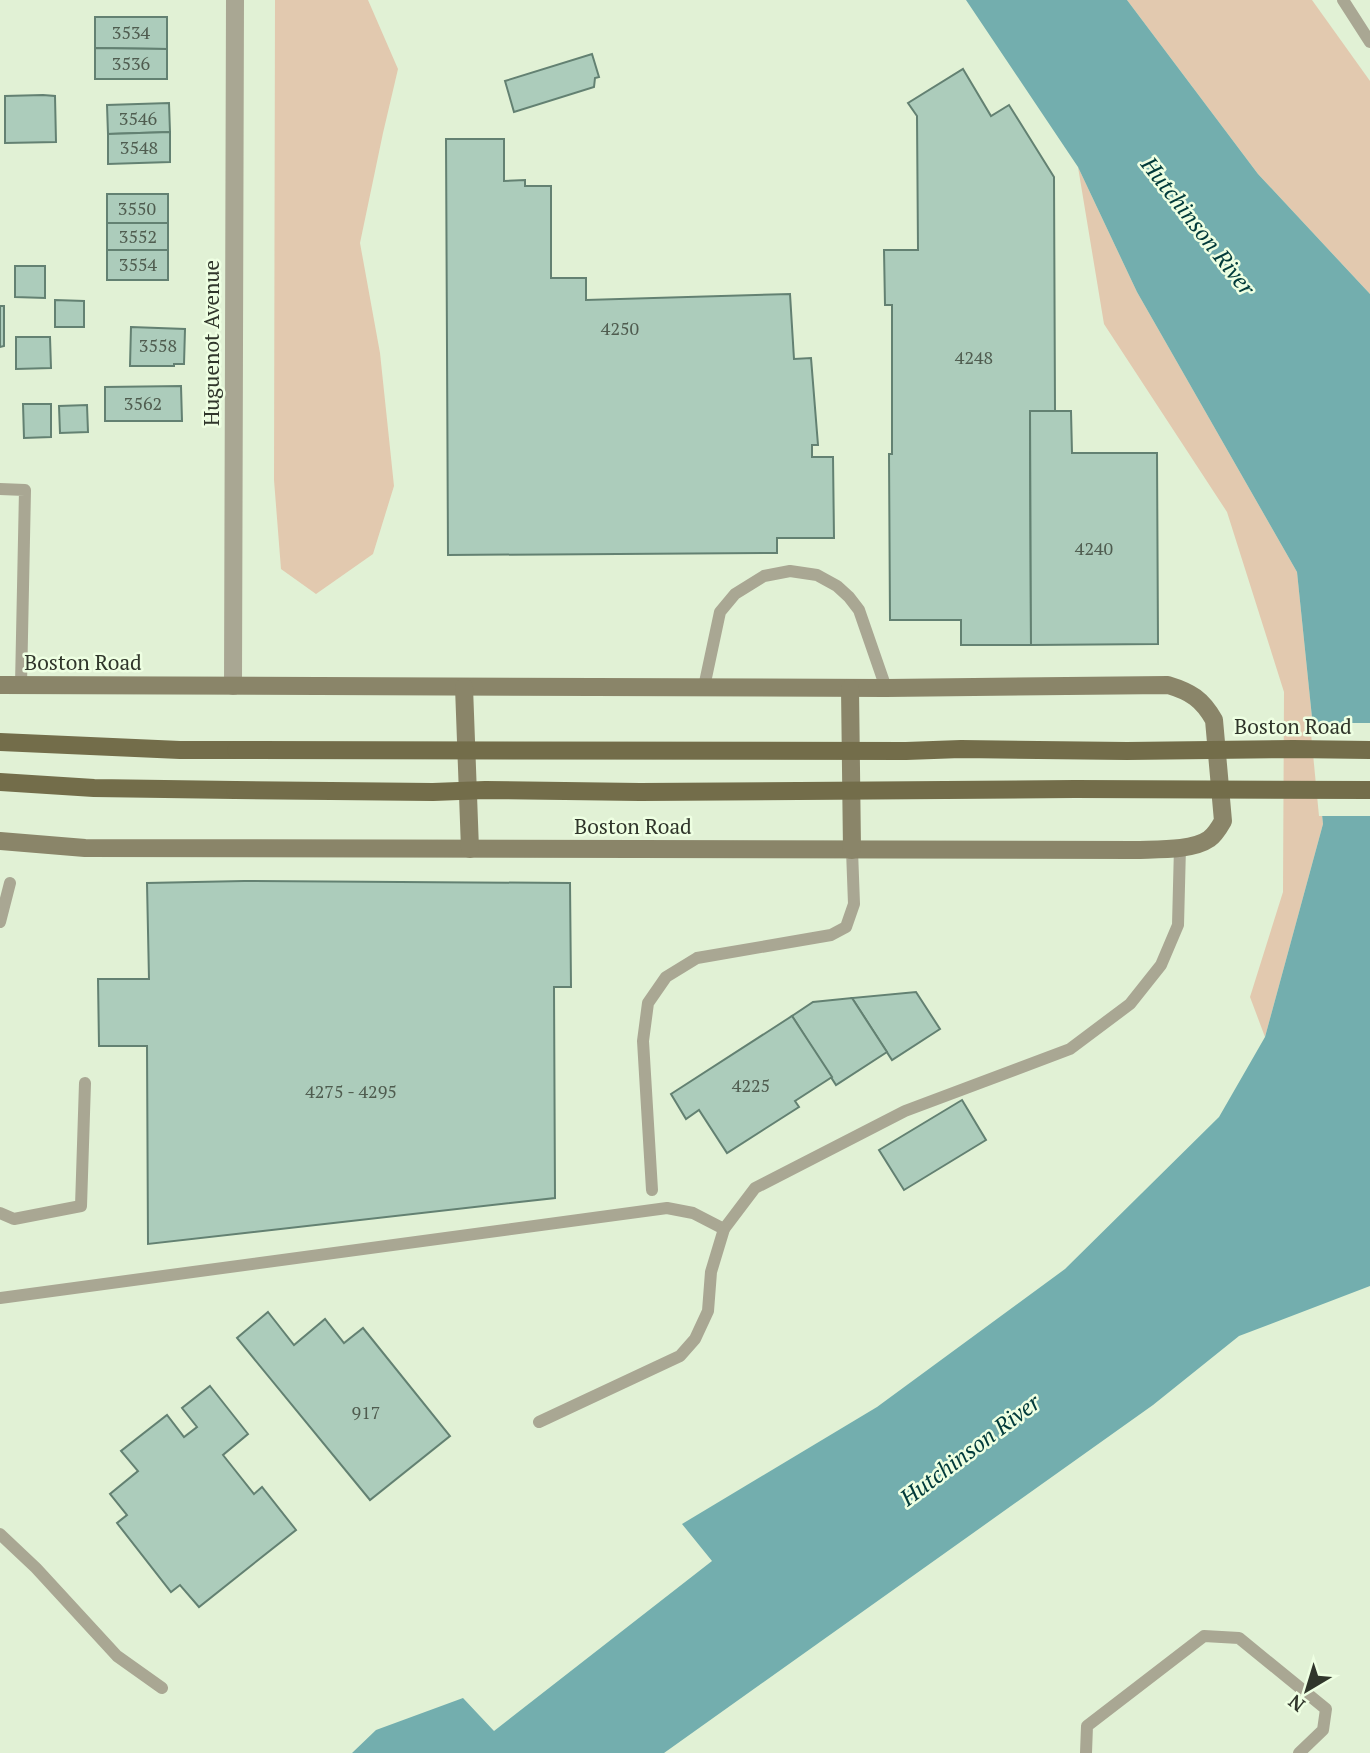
<svg xmlns="http://www.w3.org/2000/svg" width="1370" height="1753" viewBox="0 0 1370 1753" font-family="'PT Serif',serif">
	<style>
		.green { fill: #e2c9af }
		.water { fill: #73aeae }
		.pier { fill: #e1f1d5 }
		.building { fill: #acccbb; stroke: #638172; stroke-width: 2 }
		.lines { fill: none; stroke-linecap: round; stroke-linejoin: round }
		.lane { stroke: #a9a793; stroke-width: 12 }
		.street { stroke: #a9a793; stroke-width: 18 }
		.secondary { stroke: #8a8569; stroke-width: 18 }
		.primary { stroke: #736d4a; stroke-width: 18 }
		.primary-bridge { stroke: #736d4a; stroke-width: 18 }
		.labels { text-anchor: middle; stroke-width: 5; stroke-linejoin: round; paint-order: stroke }
		.number-label { font-size: 18px; fill: #4f5c4f }
		.street-label { font-size: 21px; fill: #30362b; stroke: #eeffe2 }
		.water-label { font-size: 23px; font-style: italic; fill: #003a3a; stroke: #eeffe2 }
	</style>
	<rect width="100%" height="100%" fill="#e1f1d5"/>
	<g class="green">
		<polygon points="275,0 368,0 398,69 383,133 360,243 380,353 394,486 373,554 316,594 281,569 274,480"/>
		<polygon points="1127,0 1312,0 1370,81 1370,294 1258,174"/>
		<polygon points="1078,167 1137,292 1297,572 1323,824 1265,1037 1250,997 1283,892 1284,692 1227,512 1104,324"/>
	</g>
	<polygon class="water" points="966,0 1127,0 1258,174 1370,294 1370,1286 1239,1336 1153,1405 664,1753 352,1753 376,1730 463,1698 494,1731 712,1561 682,1524 877,1407 1065,1269 1219,1117 1265,1037 1323,824 1297,572 1137,292 1078,167"/>
	<polygon class="pier" points="1310,723 1370,723 1370,816 1319,816"/>
	<g class="building">
		<polygon points="95,17 167,17 167,49 95,48"/>
		<polygon points="95,48 167,49 167,79 95,79"/>
		<polygon points="592,54 599,77 595,78 594,87 514,112 505,81"/>
		<polygon points="963,69 991,116 1009,105 1054,177 1055,411 1030,411 1031,645 961,645 961,620 890,620 889,454 892,454 892,305 885,305 884,250 918,250 917,116 908,103"/>
		<polygon points="43,95 55,96 56,142 5,143 5,96"/>
		<polygon points="169,103 170,132 108,134 107,105"/>
		<polygon points="170,132 170,162 108,164 108,134"/>
		<polygon points="446,139 504,139 504,181 525,180 525,186 551,186 551,278 586,278 586,300 790,294 794,359 811,358 818,445 812,445 812,457 833,457 834,538 777,538 777,553 448,555"/>
		<rect x="107" y="194" width="61" height="29"/>
		<rect x="107" y="223" width="61" height="27"/>
		<rect x="107" y="250" width="61" height="30"/>
		<polygon points="15,266 45,266 45,298 15,297"/>
		<polygon points="55,300 84,301 84,327 55,327"/>
		<polygon points="0,306 4,306 4,346 0,347"/>
		<polygon points="131,327 185,329 184,364 174,364 174,366 130,366"/>
		<polygon points="16,337 50,337 51,368 16,369"/>
		<polygon points="181,386 182,421 105,421 105,387"/>
		<polygon points="23,404 51,404 51,437 24,438"/>
		<polygon points="87,405 88,432 60,433 59,406"/>
		<polygon points="1030,411 1071,411 1072,453 1157,453 1158,644 1031,645"/>
		<polygon points="244,881 570,883 571,987 554,987 555,1198 148,1244 147,1046 99,1046 98,979 149,979 147,883"/>
		<polygon points="916,992 940,1029 892,1060 852,998"/>
		<polygon points="852,998 887,1052 836,1085 792,1016 813,1002"/>
		<polygon points="792,1016 832,1077 795,1101 799,1107 727,1153 699,1110 686,1119 671,1094"/>
		<polygon points="962,1100 986,1140 904,1190 879,1150"/>
		<polygon points="268,1312 294,1345 325,1319 344,1343 363,1328 450,1436 370,1500 237,1338"/>
		<polygon points="210,1386 248,1434 223,1455 254,1494 262,1487 296,1530 199,1607 180,1585 171,1592 117,1523 127,1515 110,1494 138,1471 121,1451 167,1415 184,1437 197,1427 182,1408"/>
	</g>
	<g class="lines">
		<g class="lane">
			<polyline points="1343,0 1370,42"/>
			<polyline points="0,489 25,490 21,685"/>
			<polyline points="704,687 720,612 735,594 764,576 790,571 817,575 837,586 849,597 859,610 886,688"/>
			<polyline points="0,922 10,883"/>
			<polyline points="652,1190 643,1041 648,1003 666,977 697,958 831,935 846,927 854,904 852,850"/>
			<polyline points="0,1213 14,1219 81,1206 85,1083"/>
			<polyline points="0,1298 667,1208 693,1213 724,1229"/>
			<polyline points="539,1422 680,1356 695,1339 708,1311 711,1272 724,1229 755,1188 905,1111 1070,1049 1130,1004 1161,965 1178,925 1180,847"/>
			<polyline points="0,1534 36,1568 117,1656 162,1688"/>
			<polyline points="1086,1753 1087,1726 1204,1636 1239,1638 1326,1709 1323,1730 1299,1753"/>
		</g>
		<polyline class="street" points="233,686 235,0"/>
		<g class="secondary">
			<path d="M0,685L886,688L1168,685C1191,692 1202,699 1214,720L1223,821C1219,828 1215,835 1209,839C1192,851 1155,849 1135,850L85,848L0,841"/>
			<polyline points="464,687 470,849"/>
			<polyline points="850,688 852,850"/>
		</g>
		<g class="primary">
			<polyline points="0,742 180,750 236,750"/>
			<polyline points="0,782 94,788 235,790"/>
		</g>
		<g class="primary-bridge">
			<polyline points="236,750 906,751 961,749 1127,751 1293,749 1370,750"/>
			<polyline points="235,790 433,792 485,790 640,792 1075,789 1370,790"/>
		</g>
	</g>
	<g class="labels">
		<g class="number-label">
			<text x="131" y="39">3534</text>
			<text x="131" y="70">3536</text>
			<text x="138" y="125">3546</text>
			<text x="139" y="154">3548</text>
			<text x="137" y="215">3550</text>
			<text x="138" y="243">3552</text>
			<text x="138" y="271">3554</text>
			<text x="620" y="335">4250</text>
			<text x="158" y="352">3558</text>
			<text x="974" y="364">4248</text>
			<text x="143" y="410">3562</text>
			<text x="1094" y="555">4240</text>
			<text x="751" y="1092">4225</text>
			<text x="351" y="1098">4275 - 4295</text>
			<text x="366" y="1419">917</text>
		</g>
		<g class="street-label">
			<text transform="translate(212 343) rotate(-90)" y="7">Huguenot Avenue</text>
			<text x="83" y="670">Boston Road</text>
			<text x="1293" y="734">Boston Road</text>
			<text x="633" y="834">Boston Road</text>
		</g>
		<g class="water-label">
			<text transform="translate(1198 226) rotate(52)" y="8">Hutchinson River</text>
			<text transform="translate(970 1450) rotate(-37)" y="8">Hutchinson River</text>
		</g>
	</g>
	<g transform="translate(1307 1690) rotate(218)" stroke="#eeffe2" stroke-width="5" paint-order="stroke">
	<path d="M0-5L12 26L0 18L-12 26Z" fill="#30362b"/>
	<text y="-10" font-size="19" font-weight="bold" text-anchor="middle" fill="#30362b">N</text>
	</g>
</svg>
